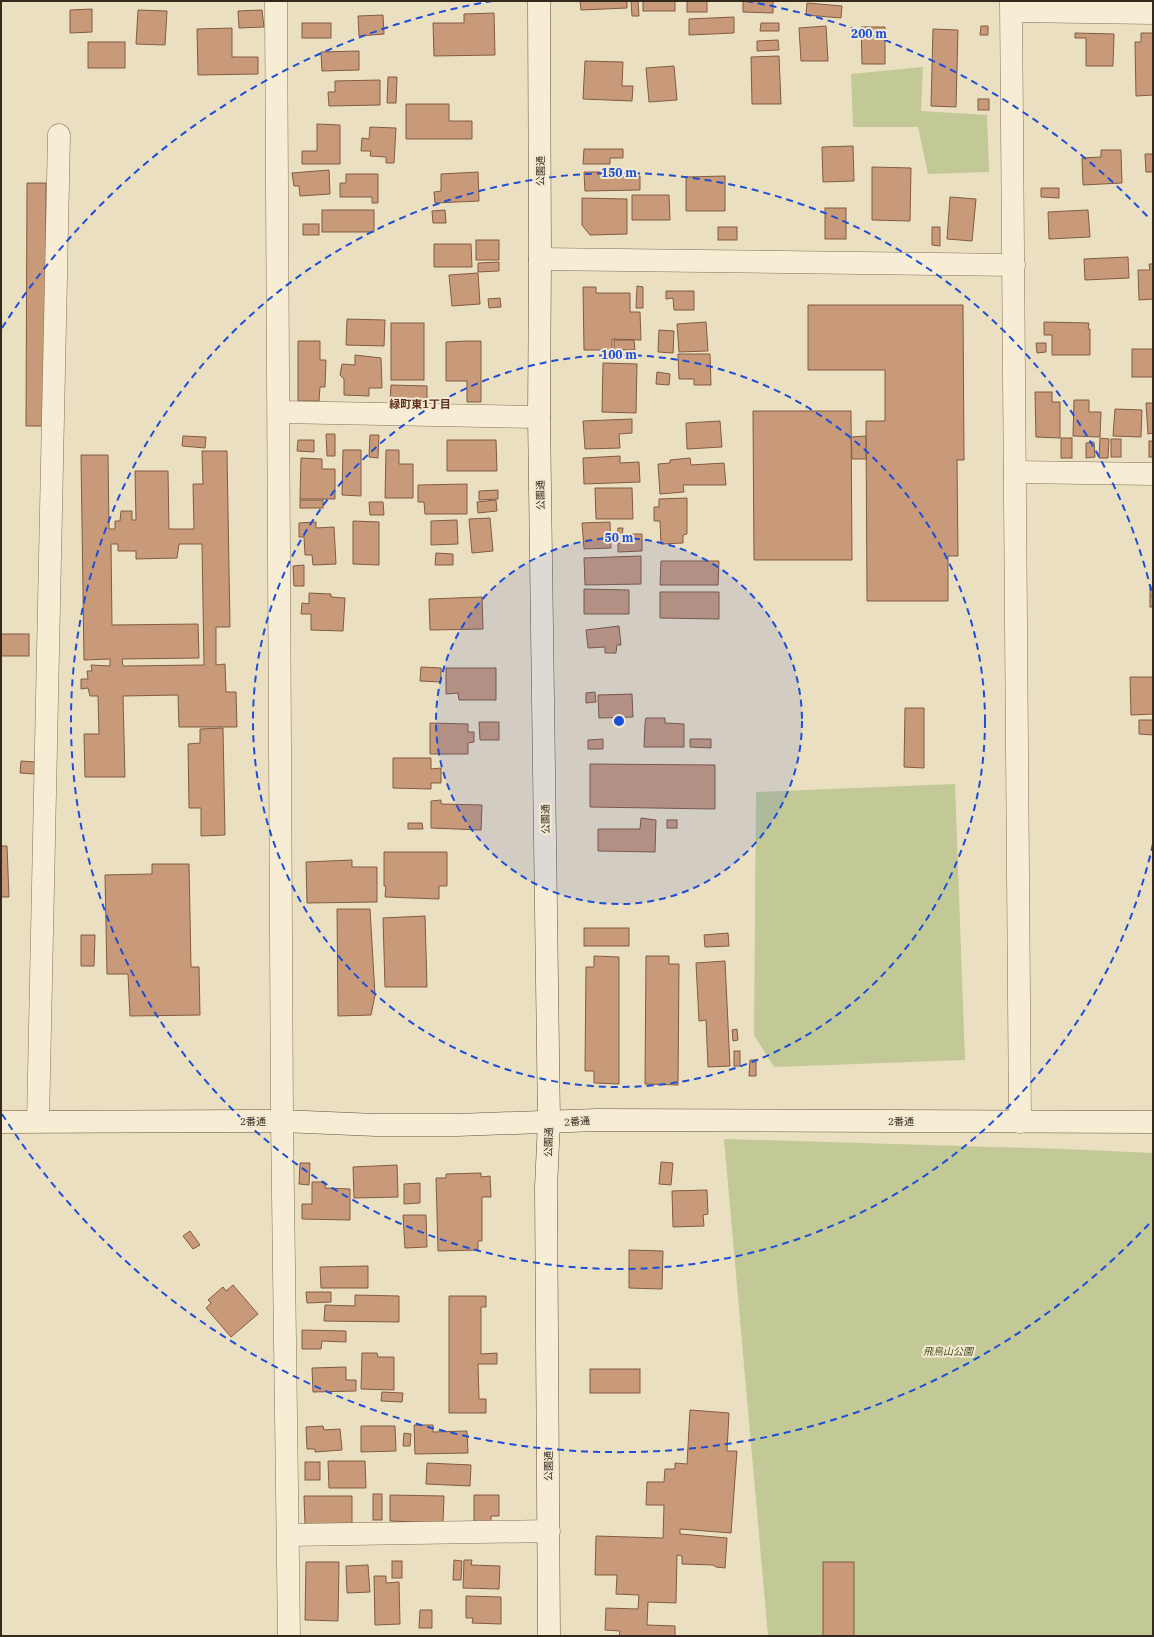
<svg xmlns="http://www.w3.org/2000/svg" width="1154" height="1637" viewBox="0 0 1154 1637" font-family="'IBM Plex Serif','Noto Sans JP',serif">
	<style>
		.green { fill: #c2c996 }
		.building { fill: #c89a79; stroke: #825b41; fill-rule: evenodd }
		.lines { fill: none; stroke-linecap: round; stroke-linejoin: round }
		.street-casing { stroke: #84715a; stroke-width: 23 }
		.secondary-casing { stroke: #65523d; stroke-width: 23 }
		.street { stroke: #f7edd4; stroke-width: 22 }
		.secondary { stroke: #f7edd4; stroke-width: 22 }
		.ring { fill: none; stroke: #1d4ed8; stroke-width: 2; stroke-dasharray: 7 5 }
		.labels { text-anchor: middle; stroke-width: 4; stroke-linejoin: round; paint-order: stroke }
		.street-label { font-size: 10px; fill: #34291d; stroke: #f3e9d0 }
		.park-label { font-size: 10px; font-style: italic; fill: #445025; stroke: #f3e9d0 }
		.neighbourhood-label { font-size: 11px; font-weight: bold; fill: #5f2d1f; stroke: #f3e9d0 }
		.centre { fill: #1d4ed8; stroke: #f3e9d0; stroke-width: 2 }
		.ring-label { font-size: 12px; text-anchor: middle; font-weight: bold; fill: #1d4ed8; stroke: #f3e9d0; stroke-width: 4; stroke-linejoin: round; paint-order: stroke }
	</style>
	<rect width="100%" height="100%" fill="#ebdfc1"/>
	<g class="green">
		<polygon points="923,67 921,111 987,115 989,172 928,174 918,127 853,127 851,74"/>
		<polygon points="955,784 965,1060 774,1067 754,1035 756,792"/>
		<polygon points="724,1139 1064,1149 1153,1153 1153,1636 768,1636"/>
	</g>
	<g class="building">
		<polygon points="580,1 627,1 627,8 581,10"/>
		<polygon points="631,1 638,1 639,16 632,16"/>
		<rect x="643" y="1" width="32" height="10"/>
		<rect x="687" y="1" width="20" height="11"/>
		<polygon points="743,1 773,1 773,13 743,12"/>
		<polygon points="807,3 842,6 841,18 806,15"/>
		<polygon points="92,9 92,32 70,33 70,10"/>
		<polygon points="138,10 167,11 165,45 136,44"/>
		<polygon points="262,10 264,27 239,28 238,11"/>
		<polygon points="494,13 495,55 434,56 433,23 464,23 464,14"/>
		<polygon points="383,15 384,34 359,36 358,16"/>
		<polygon points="734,17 734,33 689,35 689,19"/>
		<rect x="302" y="23" width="29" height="15"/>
		<polygon points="761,23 779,23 779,31 760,31"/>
		<polygon points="826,26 828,61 801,61 799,28"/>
		<polygon points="981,26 988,26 988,35 980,35"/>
		<polygon points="861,27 885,27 885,64 862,64"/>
		<polygon points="232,28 232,57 258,57 258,74 198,75 197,29"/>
		<polygon points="933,29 958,30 956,107 931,106"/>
		<polygon points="1075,33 1114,34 1113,66 1086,66 1086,38 1075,38"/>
		<polygon points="1141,33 1153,33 1153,95 1136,96 1135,42 1141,42"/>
		<polygon points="778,40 779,50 757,51 757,41"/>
		<rect x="88" y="42" width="37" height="26"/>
		<polygon points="359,51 359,70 322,71 321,52"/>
		<polygon points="779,56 781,104 752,104 751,57"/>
		<polygon points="585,61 623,62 622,86 633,86 632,101 583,99"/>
		<polygon points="674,66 677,100 649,102 646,68"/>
		<polygon points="388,77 397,77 396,103 387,103"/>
		<polygon points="380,80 380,105 329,106 328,92 335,92 335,81"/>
		<rect x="978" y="99" width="11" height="11"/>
		<polygon points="406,104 449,104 449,121 472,121 472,139 406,139"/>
		<polygon points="317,124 340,125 340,164 302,164 302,151 317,151"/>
		<polygon points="370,127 396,128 394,163 386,163 386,157 370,156 371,151 361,151 362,138 369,139"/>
		<polygon points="853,146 854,181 823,182 822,147"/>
		<polygon points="584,149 623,149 623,158 610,158 610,164 583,164"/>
		<polygon points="1101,150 1121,150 1122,183 1083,185 1082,158 1101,157"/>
		<polygon points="1145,154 1153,154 1153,172 1146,172"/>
		<polygon points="872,167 911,168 910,221 872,220"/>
		<polygon points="329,170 330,194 300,196 299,186 294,186 292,173"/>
		<polygon points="478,172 479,201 435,203 434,192 441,191 441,174"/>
		<polygon points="584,172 616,172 616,177 640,176 640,190 585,191"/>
		<polygon points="346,174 378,174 378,203 372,203 372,197 340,197 340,183 346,183"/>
		<polygon points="725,176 725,211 686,211 686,177"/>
		<polygon points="27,183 46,183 45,426 26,426"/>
		<polygon points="1041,188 1059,188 1059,198 1041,197"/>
		<polygon points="632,195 669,195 670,220 632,220"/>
		<polygon points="950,197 976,199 972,241 947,239"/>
		<polygon points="582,198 627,199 627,234 590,235 582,225"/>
		<rect x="825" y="208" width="21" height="31"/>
		<rect x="322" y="210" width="52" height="22"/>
		<polygon points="445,210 446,223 433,223 432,211"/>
		<polygon points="1088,210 1090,237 1049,239 1048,212"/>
		<rect x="303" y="224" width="16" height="11"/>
		<rect x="718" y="227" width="19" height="13"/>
		<polygon points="932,227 940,227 940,246 932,245"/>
		<rect x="476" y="240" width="23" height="20"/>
		<polygon points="434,244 471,244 472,267 434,267"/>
		<polygon points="1128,257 1129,278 1085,280 1084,259"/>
		<polygon points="499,262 499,271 478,272 478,263"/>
		<polygon points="1149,264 1153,264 1153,299 1139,300 1138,270 1150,270"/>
		<polygon points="478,273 480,304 452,306 449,275"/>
		<polygon points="637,286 643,287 643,308 636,308"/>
		<polygon points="583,287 596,287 596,293 630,293 630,312 640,312 641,340 612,339 612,350 584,350"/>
		<polygon points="666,291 694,291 694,310 674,310 673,298 666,299"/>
		<polygon points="500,298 501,307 489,308 488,299"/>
		<polygon points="808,305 963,305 964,460 957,460 958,556 948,556 948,601 867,601 866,421 885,421 885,370 808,370"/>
		<polygon points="347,319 385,320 384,346 346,345"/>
		<polygon points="706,322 708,351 679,352 677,324"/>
		<polygon points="1044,322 1089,323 1088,329 1090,329 1090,355 1052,355 1052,335 1044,335"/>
		<rect x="391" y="323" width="33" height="57"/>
		<polygon points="659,330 674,331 673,353 658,352"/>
		<polygon points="614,340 634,340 635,350 614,350"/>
		<polygon points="298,341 320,341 320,360 326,360 325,387 320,387 319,401 298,401"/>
		<polygon points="467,341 481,341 481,402 467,402 467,381 446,381 446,342"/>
		<polygon points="1036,343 1046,343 1046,352 1037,353"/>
		<rect x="1132" y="349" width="21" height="28"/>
		<polygon points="678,354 710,354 711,385 694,385 694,379 679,379"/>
		<polygon points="355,355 381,358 382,388 369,388 369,396 344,395 344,379 340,375 342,364 355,365"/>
		<polygon points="603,363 637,364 636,413 602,412"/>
		<polygon points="657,372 670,374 669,385 656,384"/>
		<polygon points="391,385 427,386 427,403 390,402"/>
		<polygon points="1035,392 1052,392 1052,402 1060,402 1060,438 1036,437"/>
		<polygon points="1074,400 1089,400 1089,412 1101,412 1100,437 1073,436"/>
		<polygon points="1146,403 1153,403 1153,433 1148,434"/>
		<polygon points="1115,409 1142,410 1141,437 1113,436"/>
		<polygon points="753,411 851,411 852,560 754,560"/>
		<polygon points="632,419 632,433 619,434 620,448 585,449 583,421"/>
		<polygon points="720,421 722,447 687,449 686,423"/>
		<polygon points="326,434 335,434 335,456 327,456"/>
		<polygon points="370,435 379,435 378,458 369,457"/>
		<polygon points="183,436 206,437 205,448 182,446"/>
		<polygon points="866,436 866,459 852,459 851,437"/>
		<rect x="1061" y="438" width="11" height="20"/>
		<polygon points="1100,438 1109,439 1108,458 1099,458"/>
		<rect x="1111" y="439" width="10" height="18"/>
		<polygon points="298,440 314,440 314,452 297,451"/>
		<polygon points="447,440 496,440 497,471 447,471"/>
		<rect x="1149" y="441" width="4" height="16"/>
		<polygon points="1094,442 1095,457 1086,458 1086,443"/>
		<polygon points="343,450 361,450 361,496 342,495"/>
		<polygon points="386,450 399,450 399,464 413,464 413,498 385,498"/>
		<path d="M202,451H227L230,627H216V665L225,664L226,692H236L237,727H179L178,695L123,696L125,777H85L84,734H99L98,696H90L88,688L81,689V679H88L87,671H92L91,665L110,666V659L84,660L81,455H108L109,529H115V521H120L121,511H132V520H136L135,471H168L169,529H194L193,484H203ZM111,544H118V551H136V559L177,558L179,544H202L204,665L123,666L122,659L199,658L198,624L112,625Z"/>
		<polygon points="620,456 620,463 639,462 640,482 584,484 583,458"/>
		<polygon points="301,458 322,459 322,469 335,469 335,499 300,499"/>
		<polygon points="690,458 691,465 724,463 726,485 683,485 684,492 660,494 658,464 670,463 670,460"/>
		<polygon points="467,484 467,514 425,514 424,502 418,502 418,485"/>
		<polygon points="595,488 632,488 633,519 596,519"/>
		<polygon points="498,490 498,499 479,500 479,491"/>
		<polygon points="687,498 687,534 683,535 683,543 661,544 660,521 654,521 654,507 659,507 659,499"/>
		<rect x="300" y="500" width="23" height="8"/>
		<polygon points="496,500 497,511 478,513 477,502"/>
		<polygon points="369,502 383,502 384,515 370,515"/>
		<polygon points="490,518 493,551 472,553 469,519"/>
		<polygon points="457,520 458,544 431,545 431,521"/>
		<polygon points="353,521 379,522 379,565 353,564"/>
		<polygon points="316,522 316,528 334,527 336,564 313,565 312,555 305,555 304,537 299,537 299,523"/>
		<polygon points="610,522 611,548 584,549 582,523"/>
		<polygon points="618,528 623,528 622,537 617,537"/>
		<polygon points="629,534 642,534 642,551 618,552 618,543 629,543"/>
		<polygon points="436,553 453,554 453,565 435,565"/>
		<polygon points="641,556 641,584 585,585 584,558"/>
		<polygon points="661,561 719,561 718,585 660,585"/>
		<polygon points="304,565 304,586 294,586 293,566"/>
		<rect x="1150" y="587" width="3" height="20"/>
		<polygon points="584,589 629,590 629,614 584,614"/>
		<polygon points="660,592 719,592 719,619 660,618"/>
		<polygon points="309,593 331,594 331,597 345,598 343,631 311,630 311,614 301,614 302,603 309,604"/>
		<polygon points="482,597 483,629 430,630 429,599"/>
		<polygon points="619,626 621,645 617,645 616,653 605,653 605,647 588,648 586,630"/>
		<rect x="1" y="634" width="28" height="22"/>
		<polygon points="421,667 441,668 441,682 420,681"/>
		<polygon points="446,668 496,668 496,700 459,700 458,693 446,694"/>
		<polygon points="1130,677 1153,677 1153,714 1131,715"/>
		<polygon points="595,692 596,702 586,703 586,693"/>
		<polygon points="632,694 633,717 599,718 598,695"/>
		<polygon points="905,708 924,708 924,768 904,767"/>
		<polygon points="646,718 665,718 665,723 684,724 684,747 644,747 645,723"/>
		<polygon points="1139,720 1153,720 1153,735 1139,734"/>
		<polygon points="479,722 499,722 499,740 480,740"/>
		<polygon points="430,723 468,724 468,732 474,732 474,742 468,743 468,754 430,754"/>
		<polygon points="223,728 225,835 201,836 201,808 189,808 188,744 200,743 200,729"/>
		<polygon points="603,739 603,749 588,749 588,740"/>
		<polygon points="690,739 711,739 711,748 690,747"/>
		<polygon points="393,758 431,758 431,769 441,768 441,783 431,783 431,789 393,788"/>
		<polygon points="21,761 35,762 34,774 20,773"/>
		<polygon points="590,764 715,765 715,809 590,807"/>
		<polygon points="441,800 441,804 482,805 481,830 431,828 431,801"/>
		<polygon points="641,818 656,820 655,852 598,851 598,829 640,829"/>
		<rect x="667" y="820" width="10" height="8"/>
		<polygon points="408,823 422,823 423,829 408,829"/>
		<polygon points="1,846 7,846 9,897 1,897"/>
		<polygon points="384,852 447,852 447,886 439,886 439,899 385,897 386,886 384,886"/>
		<polygon points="352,860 352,867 377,867 377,902 307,903 306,862"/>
		<polygon points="152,864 189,864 191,967 199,967 200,1015 130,1016 128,974 107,974 105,875 152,874"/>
		<polygon points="337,909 370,909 375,995 371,1015 338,1016"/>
		<polygon points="425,916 427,987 385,987 383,918"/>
		<rect x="584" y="928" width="45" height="18"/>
		<polygon points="728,933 729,946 705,947 704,935"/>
		<polygon points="81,935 95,935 94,966 81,966"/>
		<polygon points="594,956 619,957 619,1084 594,1083 594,1071 585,1071 586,967 594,967"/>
		<polygon points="646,956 669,956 669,964 679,964 678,1085 645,1084"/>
		<polygon points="725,961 730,1066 708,1067 706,1020 699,1021 696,963"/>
		<polygon points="737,1029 738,1040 733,1041 732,1030"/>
		<rect x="734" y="1051" width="6" height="15"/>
		<polygon points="750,1060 756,1060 756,1076 749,1076"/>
		<polygon points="661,1162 673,1163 671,1185 659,1184"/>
		<polygon points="300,1163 310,1163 309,1185 299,1184"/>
		<polygon points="397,1165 398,1197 354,1198 353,1167"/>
		<polygon points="481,1173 481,1177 490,1176 491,1197 482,1197 482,1241 478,1241 478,1250 438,1251 436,1178 446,1178 446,1174"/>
		<polygon points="312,1182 325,1182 325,1188 350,1189 350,1220 302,1219 302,1204 312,1204"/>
		<polygon points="420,1183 420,1203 404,1204 404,1184"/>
		<polygon points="707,1190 708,1214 703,1215 704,1226 673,1227 672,1191"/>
		<polygon points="403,1215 426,1215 427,1247 405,1248"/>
		<polygon points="190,1231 200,1245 193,1249 183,1236"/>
		<polygon points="629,1250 663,1251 662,1289 629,1288"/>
		<polygon points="368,1266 368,1288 321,1288 320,1267"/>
		<polygon points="233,1285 258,1314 231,1337 206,1308 211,1303 208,1300 223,1287 226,1291"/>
		<polygon points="306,1292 331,1292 331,1302 307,1303"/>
		<polygon points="355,1295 399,1296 399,1322 324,1321 325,1305 355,1306"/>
		<polygon points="449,1296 486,1296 486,1307 481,1307 481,1354 497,1353 497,1364 478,1364 479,1399 486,1399 486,1413 449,1413"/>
		<polygon points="302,1330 346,1331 346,1342 322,1341 321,1349 302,1349"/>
		<polygon points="362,1353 377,1353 378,1357 394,1357 394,1390 361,1389"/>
		<polygon points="346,1367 346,1380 356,1380 356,1391 313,1392 312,1368"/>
		<rect x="590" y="1369" width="50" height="24"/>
		<polygon points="382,1392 403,1393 402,1402 381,1401"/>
		<polygon points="690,1410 729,1413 727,1451 737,1451 731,1533 680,1529 680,1534 727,1538 725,1568 716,1567 713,1565 682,1564 682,1556 677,1555 676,1603 648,1602 647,1625 675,1626 675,1636 619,1636 620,1631 605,1630 606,1608 638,1609 639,1595 616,1594 617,1575 595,1575 596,1536 663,1538 664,1505 646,1505 647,1482 664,1482 665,1469 675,1469 675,1463 687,1464"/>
		<polygon points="414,1425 433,1425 433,1432 467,1431 468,1453 415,1454"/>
		<polygon points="323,1426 324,1430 340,1429 342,1450 315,1452 315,1449 307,1449 306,1427"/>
		<polygon points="361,1426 395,1426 396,1451 361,1452"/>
		<polygon points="404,1433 411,1434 410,1446 403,1446"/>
		<polygon points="328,1461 365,1461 366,1488 329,1488"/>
		<rect x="305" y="1462" width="15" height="18"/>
		<polygon points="427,1463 471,1465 470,1486 426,1484"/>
		<rect x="373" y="1494" width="9" height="26"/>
		<polygon points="390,1495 444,1496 443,1523 390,1521"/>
		<polygon points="474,1495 499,1495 499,1516 491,1516 491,1524 474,1525"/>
		<polygon points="304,1496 352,1496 352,1525 305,1525"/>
		<polygon points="454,1560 462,1561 461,1580 453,1580"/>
		<polygon points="464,1560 472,1560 471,1565 500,1566 499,1589 463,1588"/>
		<rect x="392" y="1561" width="10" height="17"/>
		<polygon points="306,1562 339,1562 338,1621 305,1620"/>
		<rect x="823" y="1562" width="31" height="74"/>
		<polygon points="368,1565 370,1592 347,1593 346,1566"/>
		<polygon points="374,1576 386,1576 386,1583 399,1582 400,1624 375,1625"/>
		<polygon points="466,1596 501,1597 501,1624 472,1623 473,1618 466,1618"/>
		<polygon points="420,1610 432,1610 432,1628 419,1628"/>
	</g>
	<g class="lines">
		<defs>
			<g id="street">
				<polyline points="276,1 282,1121 289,1636"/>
				<polyline points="1011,1 1020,1122"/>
				<polyline points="1012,11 1153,13"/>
				<polyline points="540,259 1014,265"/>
				<polyline points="279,412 539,417"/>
				<polyline points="1015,472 1153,474"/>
				<polyline points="38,1121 59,135"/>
				<polyline points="288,1535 549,1531"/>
			</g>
			<g id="secondary">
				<polyline points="539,1 540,259 539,417 549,1122 546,1187 549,1636"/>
				<polyline points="1,1122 282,1121 376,1125 457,1125 597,1120 1153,1122"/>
			</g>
		</defs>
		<use href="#street" class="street-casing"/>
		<use href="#secondary" class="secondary-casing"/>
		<use href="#street" class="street"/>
		<use href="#secondary" class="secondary"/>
	</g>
	<circle cx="619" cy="721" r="183" fill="#1d4ed8" fill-opacity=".12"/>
	<g class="ring">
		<circle cx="619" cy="721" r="183"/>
		<circle cx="619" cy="721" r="366"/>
		<path d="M1153 844A548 548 0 1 1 1153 598"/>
		<path d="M1149 1224A731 731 0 0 1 2 1114M2 328A731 731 0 0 1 492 1M746 1A731 731 0 0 1 1149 218"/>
	</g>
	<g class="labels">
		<g class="street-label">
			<text transform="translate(540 171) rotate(-90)" y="4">公園通</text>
			<text transform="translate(540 495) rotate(-91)" y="4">公園通</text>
			<text transform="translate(545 819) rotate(-91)" y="4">公園通</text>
			<text x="253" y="1125">2番通</text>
			<text transform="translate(577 1121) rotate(-3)" y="4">2番通</text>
			<text x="901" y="1125">2番通</text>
			<text transform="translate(548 1142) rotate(-88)" y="4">公園通</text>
			<text transform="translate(548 1466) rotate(-90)" y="4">公園通</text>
		</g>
		<g class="park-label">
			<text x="948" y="1355">飛鳥山公園</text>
		</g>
		<g class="neighbourhood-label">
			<text x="420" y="408">緑町東1丁目</text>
		</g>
	</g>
	<circle cx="619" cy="721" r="6" class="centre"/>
	<g class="ring-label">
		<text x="869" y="38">200 m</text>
		<text x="619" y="177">150 m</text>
		<text x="619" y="359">100 m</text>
		<text x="619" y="542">50 m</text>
	</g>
	<rect width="1154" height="1637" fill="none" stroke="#34291d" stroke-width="4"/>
</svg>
